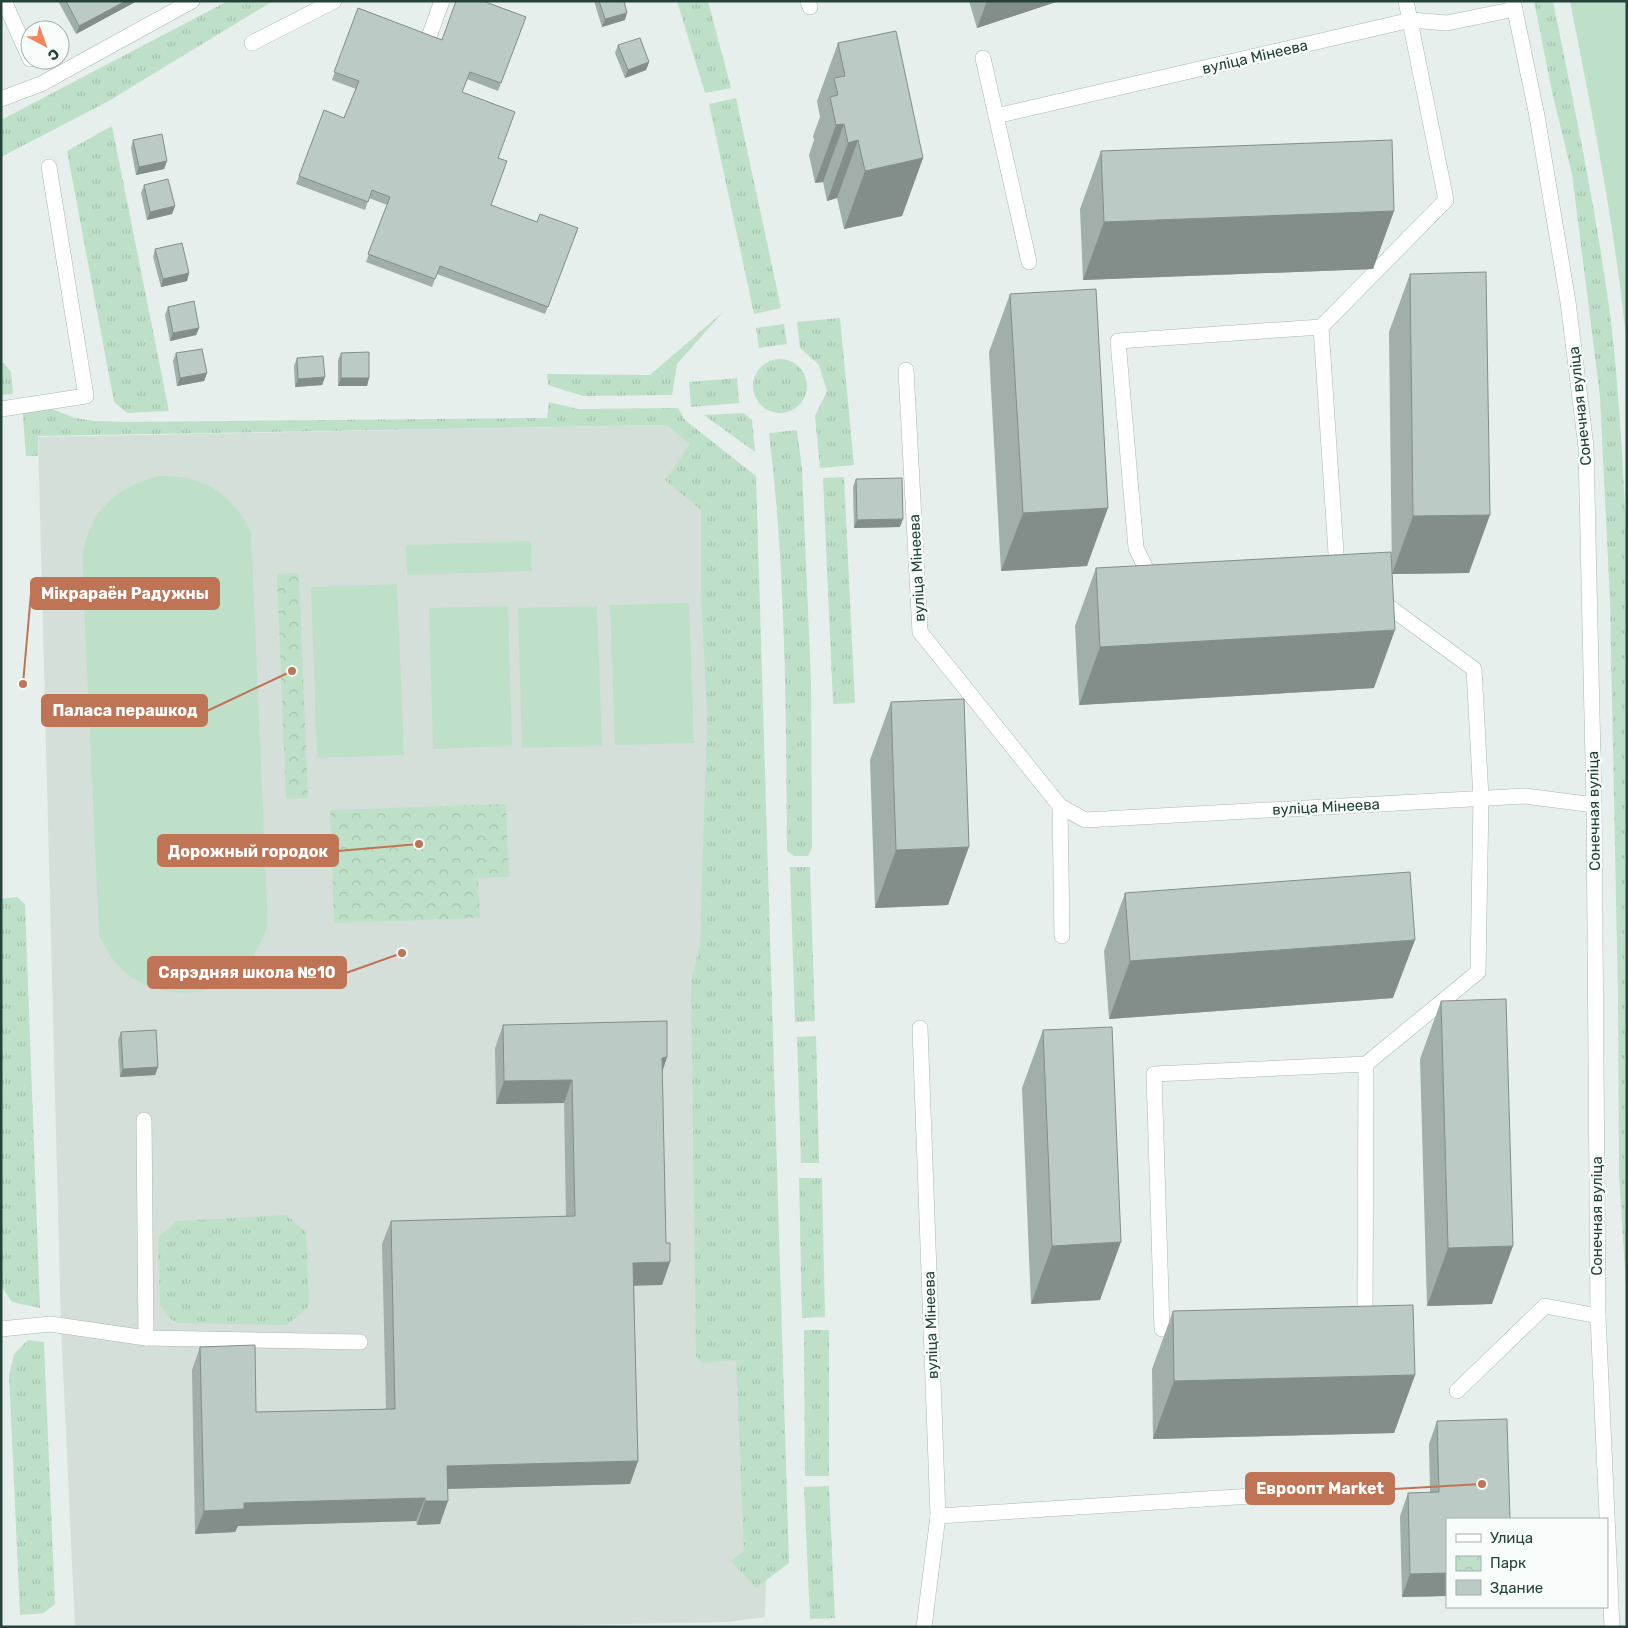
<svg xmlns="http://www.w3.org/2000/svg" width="1628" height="1628" viewBox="0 0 1628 1628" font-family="Rubik,sans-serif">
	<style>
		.built { fill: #d4dfda }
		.grass { fill: url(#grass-tufts) }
		.park { fill: url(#park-crowns) }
		.pitch { fill: #bfe0c8 }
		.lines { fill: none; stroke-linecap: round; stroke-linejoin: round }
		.minor-casing { stroke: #a8b8b2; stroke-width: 16 }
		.minor { stroke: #fff; stroke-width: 15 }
		.wall { fill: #a1aea9 }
		.shaded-wall { fill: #838d89 }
		.building { fill: #bbcac4; stroke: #838d89 }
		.labels { text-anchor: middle; stroke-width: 5; stroke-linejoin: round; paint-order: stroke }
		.street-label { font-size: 15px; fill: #24423a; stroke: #f7fbf9 }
		.leader { fill: none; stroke: #c07456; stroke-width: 2 }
		.callout-dot { fill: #c07456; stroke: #f7fbf9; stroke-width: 2 }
		.callout { fill: #c07456; stroke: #c07456; stroke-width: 2 }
		.callout-label { font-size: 16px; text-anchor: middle; font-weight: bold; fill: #fff }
	</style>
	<defs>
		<pattern id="grass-tufts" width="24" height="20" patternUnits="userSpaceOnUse" patternTransform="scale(1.25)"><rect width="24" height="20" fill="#bfe0c8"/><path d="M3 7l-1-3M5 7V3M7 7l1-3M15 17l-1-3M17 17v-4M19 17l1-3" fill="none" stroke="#a4c1ad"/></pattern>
		<pattern id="park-crowns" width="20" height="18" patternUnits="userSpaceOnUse" patternTransform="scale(1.25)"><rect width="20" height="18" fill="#bfe0c8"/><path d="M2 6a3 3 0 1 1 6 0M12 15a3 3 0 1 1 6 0" fill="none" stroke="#a4c1ad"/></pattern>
	</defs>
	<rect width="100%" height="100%" fill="#e6efeb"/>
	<polygon class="built" points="666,425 737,480 766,1581 765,1617 727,1622 476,1627 75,1627 61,1327 38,437"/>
	<g class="grass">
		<polygon points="228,1 273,1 107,102 1,157 1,120"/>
		<polygon points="677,1 708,1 731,88 705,93"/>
		<path d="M1534,1H1553C1575,110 1598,219 1612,329C1620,404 1624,480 1627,555V1303L1619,1174L1618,997L1610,601L1600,397L1572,174L1552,92Z"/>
		<polygon points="736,98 781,308 754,314 709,104"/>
		<polygon points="112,126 169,411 127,413 114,402 67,151"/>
		<polygon points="723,312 677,364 672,395 583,396 548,385 547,374 650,375"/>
		<polygon points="840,318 854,465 820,468 815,416 827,391 819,365 800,348 797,322"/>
		<polygon points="784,324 787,344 759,348 756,328"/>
		<circle cx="780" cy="386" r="27"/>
		<polygon points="1,363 4,363 11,372 13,394 1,395"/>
		<polygon points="737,378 739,403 691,407 689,382"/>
		<polygon points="549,402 578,409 678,408 685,420 756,476 789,1563 756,1588 731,1561 744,1551 736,1360 702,1363 696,1356 691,980 700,944 707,719 701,590 701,510 665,480 690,444 666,425 38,436 38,456 26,456 22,404 52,409 75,418 94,421 125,422 547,418"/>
		<polygon points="743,413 752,420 755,452 704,415"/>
		<path d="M797,430L802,469L811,680L812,848L808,856H794L787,851C786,712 786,572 769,433Z"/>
		<polygon points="844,477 855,703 833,704 823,478"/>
		<polygon points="810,867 815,1021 795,1022 790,867"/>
		<polygon points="17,897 25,904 40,1308 12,1302 2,1287 1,899"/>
		<polygon points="816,1036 819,1163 801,1163 797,1037"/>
		<polygon points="799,1178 822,1178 825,1317 802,1318"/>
		<polygon points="286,1215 306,1232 309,1306 287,1325 177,1323 168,1317 160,1305 158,1237 177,1221"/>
		<polygon points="804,1330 829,1330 829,1476 805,1476"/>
		<polygon points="28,1340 44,1342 55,1604 44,1613 20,1615 9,1375 14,1354"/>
		<polygon points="829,1486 835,1618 810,1619 804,1487"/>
	</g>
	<g class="park">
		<polygon points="299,573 308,798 286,799 277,574"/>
		<polygon points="506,804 509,877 478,878 480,918 334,923 330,810"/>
	</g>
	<g class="pitch">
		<path d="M1570,1H1627V349C1616,231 1593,118 1570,1Z"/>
		<path d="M157,476C203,475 230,491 251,532L268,926C262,940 257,952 248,964C218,1001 160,1000 126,973C113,963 106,949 99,935L82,557C90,511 113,489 157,476Z"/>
		<polygon points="531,541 532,571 407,575 406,545"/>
		<polygon points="397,584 404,755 317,758 311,587"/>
		<polygon points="689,603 694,743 615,745 610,605"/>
		<polygon points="508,606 512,746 433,749 429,608"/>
		<polygon points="597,606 602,746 522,748 518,608"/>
	</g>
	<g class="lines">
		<defs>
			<g id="minor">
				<polyline points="4,1 30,59"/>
				<polyline points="808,1 810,7"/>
				<polyline points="1513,1 1537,116 1568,302 1586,447 1594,805 1598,1316 1612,1627"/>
				<polyline points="430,34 442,1"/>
				<polyline points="252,43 334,1"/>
				<polyline points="983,58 1029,262"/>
				<polyline points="1,99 41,84 192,1"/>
				<polyline points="996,116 1411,20 1447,23 1515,9"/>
				<polyline points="1321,327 1446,200 1406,1"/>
				<polyline points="906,370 920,632 1060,806 1085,820 1525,796 1594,805"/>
				<polyline points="1,409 86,396 49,167"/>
				<polyline points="1158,580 1149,575 1136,548 1118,341 1321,327 1337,568"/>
				<polyline points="1060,806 1062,936"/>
				<polyline points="920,1028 938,1516 924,1627"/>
				<polyline points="144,1120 146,1338"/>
				<polyline points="1361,1321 1365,1320 1366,1064"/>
				<polyline points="1185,1328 1162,1329 1154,1074 1366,1064 1478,972 1481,798 1474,669 1377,598"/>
				<polyline points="1,1329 50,1324 146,1338 360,1342"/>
				<polyline points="1457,1391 1545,1306 1598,1316"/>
				<polyline points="938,1516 1378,1488"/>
			</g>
		</defs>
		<use href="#minor" class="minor-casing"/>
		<use href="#minor" class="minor"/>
	</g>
	<g class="wall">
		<polygon points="58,1 137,1 76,34"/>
		<polygon points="594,1 624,1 625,20 602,27"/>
		<polygon points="969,1 1059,1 977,28"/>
		<polygon points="358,8 442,40 526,17 498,91 467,79 462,92 498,158 491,205 537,222 578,228 545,314 437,274 432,287 366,262 387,205 369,198 365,210 296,184 324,110 344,118 356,89 332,80"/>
		<polygon points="838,43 923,158 902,216 844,229 837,198 827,201 823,182 815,183 809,155 814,140 813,136 820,117 817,101"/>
		<polygon points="618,45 649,62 646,70 625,78 615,53"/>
		<polygon points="133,140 167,161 164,169 136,175 131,148"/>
		<polygon points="1101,151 1394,211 1373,269 1083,280 1080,209"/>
		<polygon points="144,185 175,206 172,214 147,220 141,193"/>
		<polygon points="155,249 189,273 187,281 161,287 153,257"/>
		<polygon points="1410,274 1469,573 1392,574 1389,332"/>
		<polygon points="1010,294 1087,566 1001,571 989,352"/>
		<polygon points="168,307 199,328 196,335 170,341 165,315"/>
		<polygon points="176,353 207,373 204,381 177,386 173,361"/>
		<polygon points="341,353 369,378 367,386 338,386 338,360"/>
		<polygon points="297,358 325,377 322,385 295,387 294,366"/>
		<polygon points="856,479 900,527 854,528 853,487"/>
		<polygon points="1096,568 1374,688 1079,705 1075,626"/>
		<polygon points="891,702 948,905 875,908 870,760"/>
		<polygon points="1125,893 1393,998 1109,1019 1104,951"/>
		<polygon points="1441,1001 1492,1304 1427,1306 1420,1059"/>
		<polygon points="503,1025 667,1057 662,1073 666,1243 670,1262 662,1285 634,1285 638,1461 630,1484 448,1489 440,1524 417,1525 416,1521 238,1526 235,1532 195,1534 192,1370 200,1347 256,1412 386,1409 382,1244 391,1221 566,1217 564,1103 496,1104 495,1048"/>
		<polygon points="1043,1030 1100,1300 1031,1304 1022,1088"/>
		<polygon points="121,1032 158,1067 155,1075 120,1077 118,1040"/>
		<polygon points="1173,1311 1415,1375 1394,1433 1153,1439 1152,1369"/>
		<polygon points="1437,1421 1447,1519 1447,1596 1402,1597 1400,1516 1408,1493 1430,1492 1429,1444"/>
	</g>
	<g class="shaded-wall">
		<polygon points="126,1 137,1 76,34 79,26"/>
		<polygon points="987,1 1059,1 977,28"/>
		<polygon points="627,13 625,20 602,27 605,19"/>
		<polygon points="649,62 646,70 625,78 628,70"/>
		<polygon points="844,124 823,182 815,183 836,125"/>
		<polygon points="858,140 837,198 827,201 848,143"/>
		<polygon points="923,158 902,216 844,229 865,171"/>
		<polygon points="167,161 164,169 136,175 139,167"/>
		<polygon points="175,206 172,214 147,220 150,212"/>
		<polygon points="1394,211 1373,269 1083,280 1104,222"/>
		<polygon points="189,273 187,281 161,287 163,279"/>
		<polygon points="199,328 196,335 170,341 173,333"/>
		<polygon points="207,373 204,381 177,386 180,378"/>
		<polygon points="325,377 322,385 295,387 298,379"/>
		<polygon points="341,378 369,378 367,386 338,386"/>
		<polygon points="1108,508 1087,566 1001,571 1023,513"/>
		<polygon points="1490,515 1469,573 1392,574 1413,516"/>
		<polygon points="903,519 900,527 854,528 857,520"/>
		<polygon points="1395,630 1374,688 1079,705 1100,647"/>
		<polygon points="969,847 948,905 875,908 896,850"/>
		<polygon points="1415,940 1393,998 1109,1019 1130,961"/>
		<polygon points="667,1057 659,1081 662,1058"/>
		<polygon points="158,1067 155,1075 120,1077 123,1069"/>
		<polygon points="572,1080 564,1103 496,1104 504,1081"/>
		<polygon points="1121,1242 1100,1300 1031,1304 1052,1246"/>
		<polygon points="1513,1246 1492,1304 1427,1306 1448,1248"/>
		<polygon points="670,1262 662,1285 625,1286 633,1263"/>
		<polygon points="1415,1375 1394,1433 1153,1439 1174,1381"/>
		<polygon points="638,1461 630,1484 439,1489 447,1466"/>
		<polygon points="425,1498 416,1521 238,1526 235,1532 195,1534 204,1511 244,1503"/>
		<polygon points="425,1501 448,1501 440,1524 417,1525"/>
		<polygon points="1447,1573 1447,1596 1402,1597 1410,1574"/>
	</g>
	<g class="building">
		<polygon points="66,1 126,1 79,26"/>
		<polygon points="456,1 483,1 526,17 501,83 470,72 462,92 515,112 498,158 507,161 491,205 537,222 540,214 578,228 548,307 440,266 435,279 368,254 390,197 372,190 368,202 299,176 324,110 344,118 359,81 334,72 358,8 442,40"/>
		<polygon points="599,1 624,1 627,13 605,19"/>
		<polygon points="896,31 923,158 865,171 858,140 848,143 844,124 836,125 830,97 838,95 834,78 845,76 838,43"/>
		<polygon points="640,38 649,62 628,70 618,45"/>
		<polygon points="162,134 167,161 139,167 133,140"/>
		<polygon points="1392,140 1394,211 1104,222 1101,151"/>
		<polygon points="168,179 175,206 150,212 144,185"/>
		<polygon points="182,243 189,273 163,279 155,249"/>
		<polygon points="1486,272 1490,515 1413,516 1410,274"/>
		<polygon points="1096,289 1108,508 1023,513 1010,294"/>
		<polygon points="194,301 199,328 173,333 168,307"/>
		<polygon points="202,349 207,373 180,378 176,353"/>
		<polygon points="369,352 369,378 341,378 341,353"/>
		<polygon points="323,356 325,377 298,379 297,358"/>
		<polygon points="902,478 903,519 857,520 856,479"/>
		<polygon points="1391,552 1395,630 1100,647 1096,568"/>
		<polygon points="964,699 969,847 896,850 891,702"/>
		<polygon points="1410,872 1415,940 1130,961 1125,893"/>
		<polygon points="1506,999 1513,1246 1448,1248 1441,1001"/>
		<polygon points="667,1021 667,1057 662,1058 666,1243 670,1243 670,1262 633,1263 638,1461 447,1466 448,1501 425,1501 425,1498 244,1503 244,1509 204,1511 200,1347 255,1345 256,1412 395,1409 391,1221 575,1216 572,1080 504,1081 503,1025"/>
		<polygon points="1112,1027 1121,1242 1052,1246 1043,1030"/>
		<polygon points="156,1030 158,1067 123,1069 121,1032"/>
		<polygon points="1413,1305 1415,1375 1174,1381 1173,1311"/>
		<polygon points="1507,1419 1510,1519 1447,1519 1447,1573 1410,1574 1408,1493 1439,1492 1437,1421"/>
	</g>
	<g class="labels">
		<g class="street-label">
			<text transform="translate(1255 57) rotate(-13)" y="5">вуліца Мінеева</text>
			<text transform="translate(1580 406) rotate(-96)" y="5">Сонечная вуліца</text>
			<text transform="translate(917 568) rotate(-93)" y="5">вуліца Мінеева</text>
			<text transform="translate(1326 807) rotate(-3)" y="5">вуліца Мінеева</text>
			<text transform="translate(1594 811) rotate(-91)" y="5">Сонечная вуліца</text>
			<text transform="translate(1597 1216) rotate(-90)" y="5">Сонечная вуліца</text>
			<text transform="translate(931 1325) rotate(-92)" y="5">вуліца Мінеева</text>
		</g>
	</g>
	<path class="leader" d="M23 684L31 593M292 671L207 711M419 844L338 851M402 953L346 973M1482 1484L1394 1489"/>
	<g class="callout-dot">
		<circle cx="23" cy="684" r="5"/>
		<circle cx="292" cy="671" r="5"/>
		<circle cx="419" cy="844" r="5"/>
		<circle cx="402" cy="953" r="5"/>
		<circle cx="1482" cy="1484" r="5"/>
	</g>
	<g class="callout">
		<rect x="31" y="578" width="188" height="31" rx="5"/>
		<rect x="42" y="695" width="165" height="31" rx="5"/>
		<rect x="158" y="835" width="180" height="31" rx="5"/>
		<rect x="148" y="957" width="198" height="31" rx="5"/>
		<rect x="1246" y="1473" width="148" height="31" rx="5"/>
	</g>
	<g class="callout-label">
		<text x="125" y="599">Мікрараён Радужны</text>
		<text x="125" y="716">Паласа перашкод</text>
		<text x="248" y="857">Дорожный городок</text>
		<text x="247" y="978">Сярэдняя школа №10</text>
		<text x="1320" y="1494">Евроопт Market</text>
	</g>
	<rect width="1628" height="1628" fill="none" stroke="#24423a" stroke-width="5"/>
	<rect x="1446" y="1518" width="162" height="90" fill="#f7fbf9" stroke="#a3b1ad"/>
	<rect x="1456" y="1534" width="25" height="8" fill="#ffffff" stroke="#a3b1ad"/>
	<text x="1490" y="1543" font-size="15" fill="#24423a">Улица</text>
	<rect x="1456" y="1556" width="25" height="15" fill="url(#park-crowns)" stroke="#a3b1ad"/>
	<text x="1490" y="1568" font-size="15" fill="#24423a">Парк</text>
	<rect x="1456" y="1580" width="25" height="15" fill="#bbcac4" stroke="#a3b1ad"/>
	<text x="1490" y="1593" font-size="15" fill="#24423a">Здание</text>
	<g transform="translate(45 45) rotate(139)"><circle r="24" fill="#f7fbf9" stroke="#a3b1ad"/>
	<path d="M0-4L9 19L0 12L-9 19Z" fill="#f4845f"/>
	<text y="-8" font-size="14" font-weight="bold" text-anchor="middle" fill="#24423a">С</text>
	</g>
</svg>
